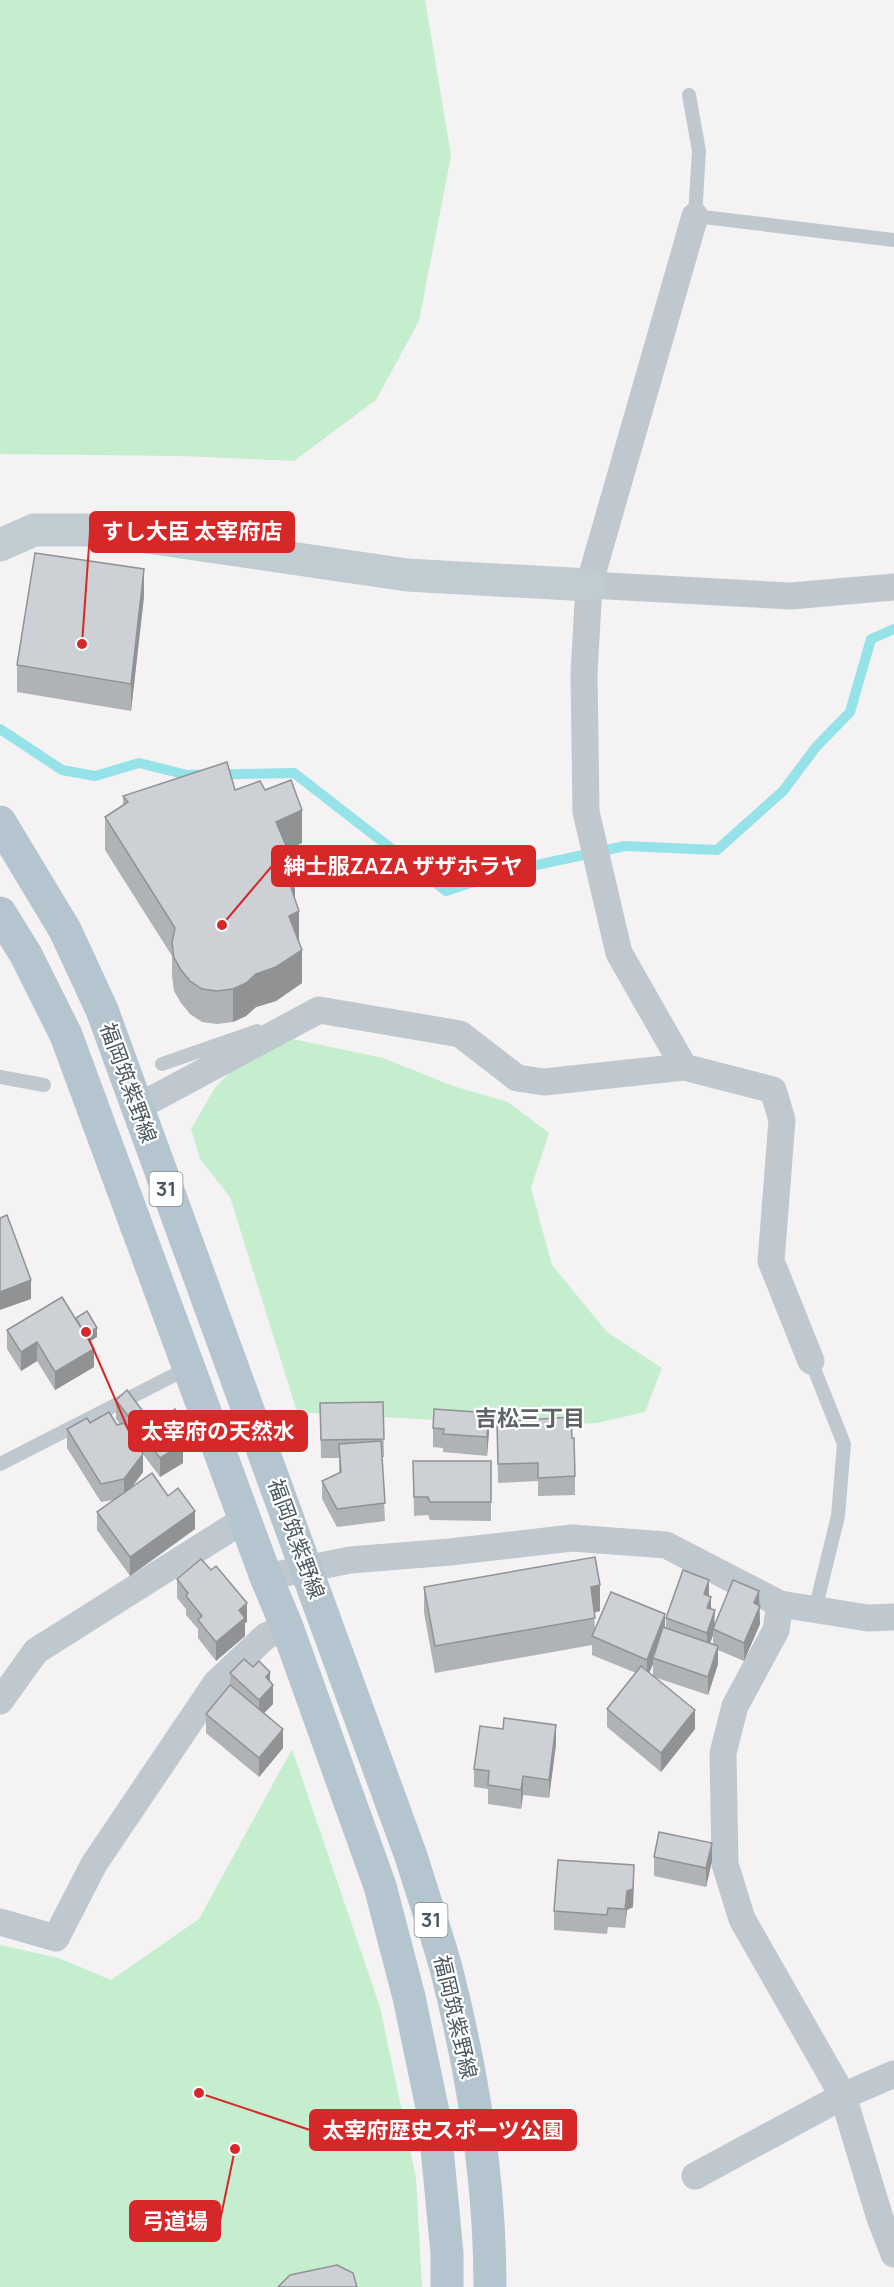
<svg xmlns="http://www.w3.org/2000/svg" width="894" height="2287" viewBox="0 0 894 2287" font-family="Manrope,'Noto Sans JP',sans-serif">
	<style>
		.green { fill: #c5eecf }
		.lines { fill: none; stroke-linecap: round; stroke-linejoin: round }
		.stream { stroke: #95e2e8; stroke-width: 10 }
		.lane { stroke: #bfc8ce; stroke-width: 14 }
		.street { stroke: #bfc8ce; stroke-width: 27 }
		.secondary { stroke: #c0cbd2; stroke-width: 33 }
		.primary { stroke: #b4c5cf; stroke-width: 33 }
		.wall { fill: #b0b3b6; fill-rule: evenodd }
		.shaded-wall { fill: #909294 }
		.building { fill: #cdd0d4; stroke: #909294; stroke-width: 1.5 }
		.labels { text-anchor: middle; stroke-width: 4.5; stroke-linejoin: round; paint-order: stroke }
		.shield { fill: #fff; stroke: #818a8f; stroke-width: 1.5 }
		.shield-label { font-size: 20px; font-weight: bold; fill: #4b585f }
		.street-label { font-size: 21px; fill: #4b585f; stroke: #fff }
		.neighbourhood-label { font-size: 22px; font-weight: bold; fill: #5f6367; stroke: #fff }
		.leader { fill: none; stroke: #d62828; stroke-width: 2 }
		.callout-dot { fill: #d62828; stroke: #fff; stroke-width: 2 }
		.callout { fill: #d62828; stroke: #d62828; stroke-width: 2 }
		.callout-label { font-size: 22px; text-anchor: middle; font-weight: bold; fill: #fff }
	</style>
	<rect width="100%" height="100%" fill="#f4f2f3"/>
	<g class="green">
		<polygon points="0,0 425,0 451,156 419,321 376,400 294,461 180,456 0,454"/>
		<polygon points="288,1038 383,1058 453,1086 508,1102 549,1133 531,1188 552,1265 607,1332 662,1368 645,1412 597,1423 536,1426 297,1412 230,1197 200,1159 191,1129 216,1086 253,1050"/>
		<polygon points="292,1749 380,2007 416,2178 422,2287 0,2287 0,1945 59,1958 111,1980 199,1919"/>
	</g>
	<g class="lines">
		<polyline class="stream" points="0,729 62,770 95,776 139,763 187,775 294,773 446,891 504,872 625,846 717,850 783,791 816,747 850,712 871,639 894,629"/>
		<g class="lane">
			<polyline points="689,95 699,151 695,216 894,240"/>
			<polyline points="162,1064 257,1031"/>
			<polyline points="0,1077 44,1085"/>
			<polyline points="811,1361 844,1444 838,1516 815,1610"/>
			<polyline points="0,1464 188,1368"/>
		</g>
		<g class="street">
			<polyline points="695,216 589,585 584,673 586,812 619,953 684,1067 773,1090 782,1120 771,1261 811,1361"/>
			<polyline points="589,585 791,596 894,587"/>
			<polyline points="136,1108 319,1010 460,1034 517,1078 544,1082 684,1067"/>
			<polyline points="266,1577 350,1560 450,1552 572,1538 666,1545 780,1604 868,1618 894,1617"/>
			<polyline points="780,1604 776,1630 735,1706 723,1753 725,1864 742,1919 843,2096 880,2218 894,2254"/>
			<polyline points="0,1701 36,1651 245,1519"/>
			<polyline points="0,1922 56,1938 94,1864 216,1683 266,1636 287,1627"/>
			<polyline points="695,2176 843,2096 894,2074"/>
		</g>
		<polyline class="secondary" points="0,545 34,530 99,530 407,575 589,585"/>
		<g class="primary">
			<path d="M0,822L65,930L102,1010L412,1859C423,1896 437,1934 447,1972C473,2074 490,2181 490,2287"/>
			<polyline points="0,913 26,955 66,1035 266,1577 287,1627 380,1886 409,1997 434,2117 447,2253 447,2287"/>
		</g>
	</g>
	<g class="wall">
		<polygon points="144,596 131,711 17,692 17,665"/>
		<polygon points="235,790 265,790 302,843 287,850 295,899 302,983 276,1001 256,1007 246,1016 233,1022 217,1024 202,1022 190,1014 181,1003 174,991 172,976 172,956 105,850 105,817 123,805 123,796"/>
		<polygon points="76,1318 97,1337 89,1342 94,1367 55,1390 37,1361 21,1371 7,1349 7,1330 76,1320"/>
		<polygon points="116,1400 153,1425 183,1463 160,1477 143,1454 143,1472 132,1487 168,1496 195,1529 130,1576 97,1530 97,1512 114,1500 101,1502 67,1448 67,1429 90,1423 120,1424 116,1419"/>
		<polygon points="383,1402 384,1457 382,1457 385,1521 337,1527 322,1499 322,1481 339,1473 339,1458 321,1458 320,1403"/>
		<polygon points="497,1422 572,1438 575,1476 575,1495 538,1496 538,1481 498,1483"/>
		<polygon points="433,1428 489,1432 487,1456 443,1452 443,1448 433,1447"/>
		<polygon points="413,1461 491,1461 491,1521 430,1520 428,1515 414,1516"/>
		<polygon points="211,1570 247,1622 245,1623 245,1636 216,1661 198,1638 198,1629 186,1615 186,1609 177,1598 177,1579"/>
		<path d="M424,1587L600,1611L594,1613L595,1629L666,1628V1618L709,1596L715,1625L759,1605L760,1624L744,1661L718,1650V1664L708,1695L654,1677L695,1729L661,1772L607,1727V1709L636,1673L592,1655V1645L435,1673L424,1613ZM713,1635V1644L710,1643ZM653,1664V1676L649,1673Z"/>
		<polygon points="230,1673 270,1682 273,1704 264,1713 283,1748 259,1777 206,1733 206,1714 230,1686"/>
		<polygon points="556,1744 549,1798 523,1795 521,1809 488,1804 488,1789 474,1787 474,1769"/>
		<polygon points="654,1857 712,1861 706,1887 654,1876"/>
		<polygon points="634,1884 633,1907 627,1910 625,1928 608,1927 607,1934 554,1930 554,1911"/>
	</g>
	<g class="shaded-wall">
		<polygon points="144,569 144,596 131,711 131,684"/>
		<polygon points="302,810 302,843 276,855 276,822"/>
		<polygon points="295,867 295,900 286,873"/>
		<polygon points="299,911 299,944 289,916"/>
		<polygon points="302,950 302,983 276,1001 256,1007 246,1016 233,1022 233,989 256,974"/>
		<polygon points="31,1280 31,1299 0,1310 0,1292"/>
		<polygon points="97,1328 97,1337 85,1344 85,1334"/>
		<polygon points="37,1342 37,1361 21,1371 21,1352"/>
		<polygon points="94,1349 94,1367 55,1390 55,1372"/>
		<polygon points="489,1413 489,1432 487,1456 487,1437"/>
		<polygon points="183,1444 183,1463 160,1477 160,1458"/>
		<polygon points="143,1454 143,1472 124,1498 124,1479"/>
		<polygon points="195,1511 195,1529 130,1576 130,1557"/>
		<polygon points="709,1580 709,1599 704,1594"/>
		<polygon points="600,1585 600,1611 591,1613 591,1587"/>
		<polygon points="759,1591 760,1624 744,1661 744,1643 754,1603"/>
		<polygon points="711,1597 711,1615 707,1608"/>
		<polygon points="247,1603 247,1622 245,1623 245,1636 216,1661 216,1642 239,1610"/>
		<polygon points="715,1610 714,1630 713,1629 713,1635 707,1652 707,1633"/>
		<polygon points="665,1614 665,1633 653,1658 653,1664 647,1678 647,1660"/>
		<polygon points="718,1646 718,1664 708,1695 708,1677"/>
		<polygon points="270,1672 270,1688 273,1685 273,1704 259,1718 259,1700 266,1677"/>
		<polygon points="695,1710 695,1729 661,1772 661,1753"/>
		<polygon points="556,1725 556,1744 549,1798 549,1780"/>
		<polygon points="283,1729 283,1748 259,1777 259,1758"/>
		<polygon points="523,1776 523,1795 521,1809 521,1790"/>
		<polygon points="712,1843 712,1861 706,1887 706,1868"/>
		<polygon points="634,1865 633,1907 627,1910 625,1928 627,1891"/>
	</g>
	<g class="building">
		<polygon points="35,553 144,569 131,684 17,665"/>
		<polygon points="227,762 235,790 260,781 265,790 291,780 302,810 276,822 295,867 286,873 299,911 289,916 302,950 276,967 256,974 246,983 233,989 217,991 202,989 190,981 181,970 174,958 172,943 175,928 105,817 128,802 123,796"/>
		<polygon points="7,1215 31,1280 0,1292 0,1218"/>
		<polygon points="62,1297 94,1349 55,1372 37,1342 21,1352 7,1330"/>
		<polygon points="87,1311 97,1328 85,1334 76,1318"/>
		<polygon points="127,1390 153,1425 175,1409 183,1444 160,1458 116,1400"/>
		<polygon points="383,1402 384,1439 321,1440 320,1403"/>
		<polygon points="434,1409 489,1413 487,1437 443,1434 444,1429 433,1428"/>
		<polygon points="109,1412 117,1425 124,1423 143,1454 124,1479 101,1484 67,1429 87,1418 90,1423"/>
		<polygon points="571,1417 572,1438 574,1438 575,1476 538,1478 538,1463 498,1464 497,1422"/>
		<polygon points="381,1441 385,1503 337,1509 322,1481 341,1472 339,1444"/>
		<polygon points="413,1461 491,1461 491,1502 430,1502 428,1497 414,1497"/>
		<polygon points="152,1473 168,1496 178,1488 195,1511 130,1557 97,1512"/>
		<polygon points="595,1557 600,1585 591,1587 595,1618 435,1646 424,1587"/>
		<polygon points="201,1559 211,1570 216,1566 247,1603 239,1610 245,1618 216,1642 198,1620 202,1616 186,1596 188,1593 177,1579"/>
		<polygon points="683,1570 709,1580 704,1594 711,1597 707,1608 715,1610 707,1633 666,1618"/>
		<polygon points="733,1580 759,1591 754,1603 760,1606 744,1643 713,1629"/>
		<polygon points="611,1592 665,1614 647,1660 592,1636"/>
		<polygon points="663,1627 718,1646 708,1677 653,1658"/>
		<polygon points="244,1659 253,1667 259,1661 270,1672 266,1677 273,1685 259,1700 230,1673"/>
		<polygon points="641,1666 695,1710 661,1753 607,1709"/>
		<polygon points="230,1685 283,1729 259,1758 206,1714"/>
		<polygon points="504,1718 556,1725 549,1780 523,1776 521,1790 488,1785 489,1771 474,1769 480,1726 503,1729"/>
		<polygon points="659,1832 712,1843 706,1868 654,1857"/>
		<polygon points="558,1860 634,1865 633,1889 627,1891 625,1909 608,1908 607,1915 554,1911"/>
		<polygon points="337,2265 353,2273 357,2287 278,2287 290,2275"/>
	</g>
	<g class="labels">
		<g class="shield">
			<rect x="149.5" y="1172" width="33" height="34" rx="4.5"/>
			<rect x="414.5" y="1903" width="33" height="34" rx="4.5"/>
		</g>
		<g class="shield-label">
			<text x="166" y="1196">31</text>
			<text x="431" y="1927">31</text>
		</g>
		<g class="street-label">
			<text transform="translate(128 1083) rotate(70)" y="7">福岡筑紫野線</text>
			<text transform="translate(296 1539) rotate(70)" y="7">福岡筑紫野線</text>
			<text transform="translate(455 2017) rotate(77)" y="7">福岡筑紫野線</text>
		</g>
		<g class="neighbourhood-label">
			<text x="530" y="1426">吉松三丁目</text>
		</g>
	</g>
	<path class="leader" d="M82 644L90 532M222 925L272 866M86 1332L129 1431M199 2093L310 2130M235 2149L220 2221"/>
	<g class="callout-dot">
		<circle cx="82" cy="644" r="6"/>
		<circle cx="222" cy="925" r="6"/>
		<circle cx="86" cy="1332" r="6"/>
		<circle cx="199" cy="2093" r="6"/>
		<circle cx="235" cy="2149" r="6"/>
	</g>
	<g class="callout">
		<rect x="90" y="512" width="204" height="40" rx="6"/>
		<rect x="272" y="846" width="263" height="40" rx="6"/>
		<rect x="129" y="1411" width="178" height="40" rx="6"/>
		<rect x="310" y="2110" width="266" height="40" rx="6"/>
		<rect x="130" y="2201" width="90" height="40" rx="6"/>
	</g>
	<g class="callout-label">
		<text x="192" y="539">すし大臣 太宰府店</text>
		<text x="403" y="874">紳士服ZAZA ザザホラヤ</text>
		<text x="218" y="1439">太宰府の天然水</text>
		<text x="443" y="2138">太宰府歴史スポーツ公園</text>
		<text x="175" y="2229">弓道場</text>
	</g>
</svg>
